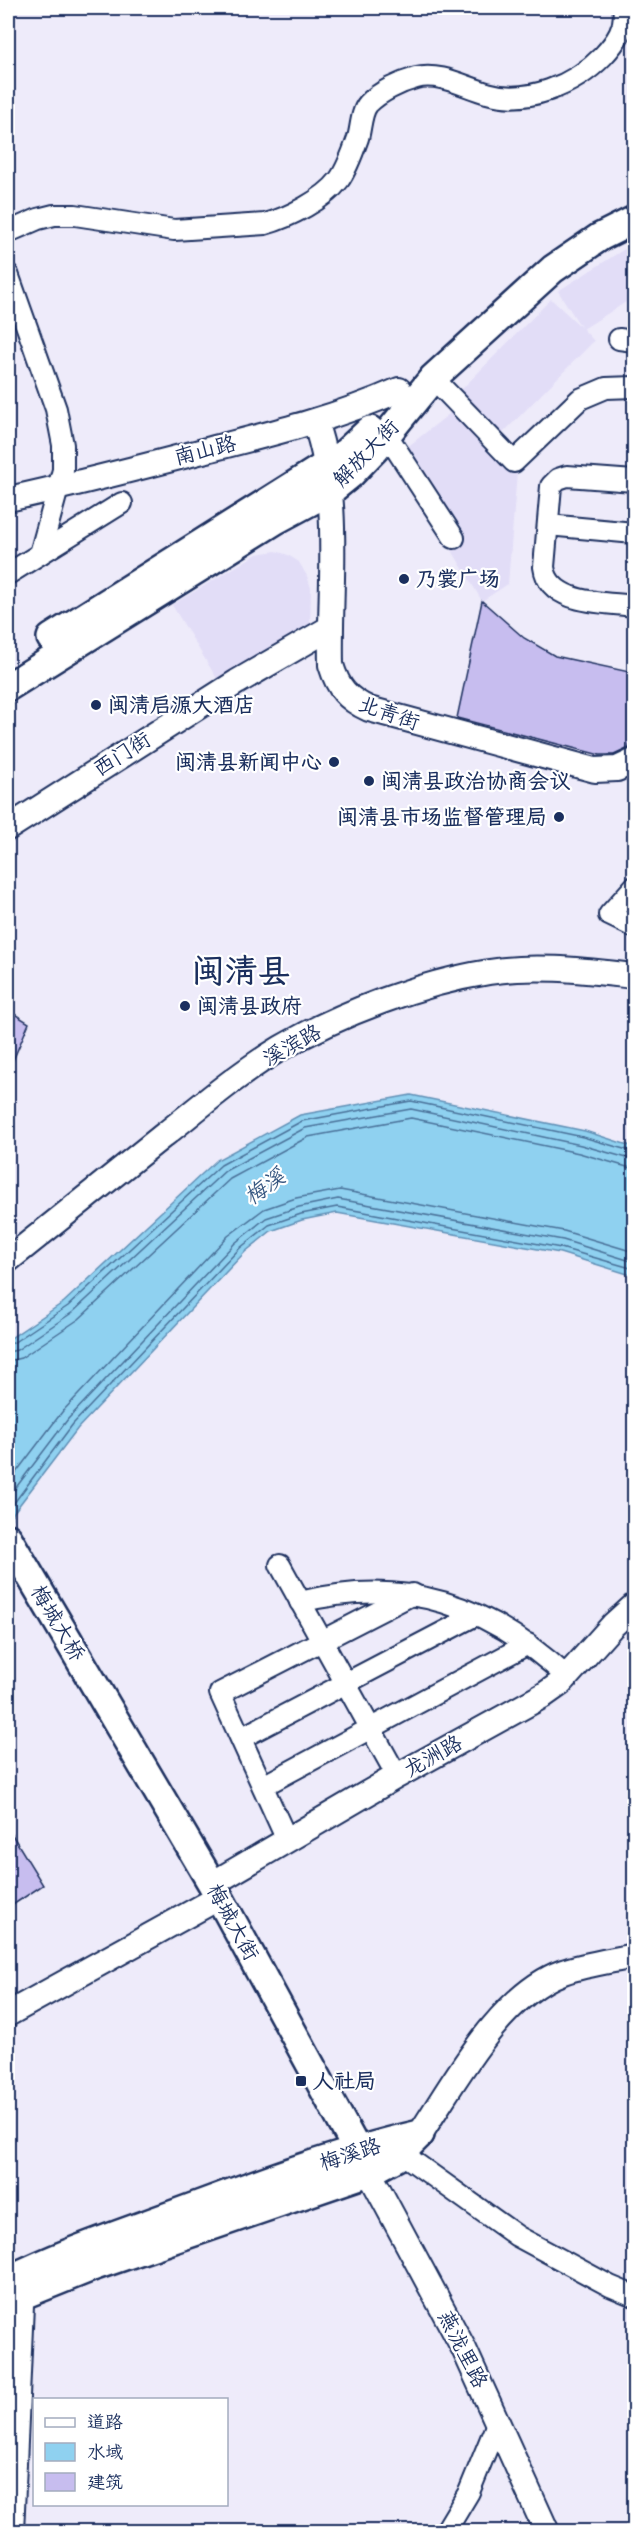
<svg xmlns="http://www.w3.org/2000/svg" width="642" height="2539" viewBox="0 0 642 2539" font-family="'Indie Flower','LXGW WenKai TC',sans-serif">
	<style>
		.built { fill: #e2ddf7 }
		.water { fill: #8fd1f0; stroke: #6190b6; stroke-width: 1.5 }
		.lines { fill: none; stroke-linecap: round; stroke-linejoin: round }
		.shore { stroke: #497098; stroke-width: 1.5 }
		.building { fill: #c7bdef; stroke: #1b2f5e; stroke-width: 1.5 }
		.minor-casing { stroke: #1b2f5e; stroke-width: 24 }
		.tertiary-casing { stroke: #1b2f5e; stroke-width: 28 }
		.secondary-casing { stroke: #1b2f5e; stroke-width: 32 }
		.minor { stroke: #fff; stroke-width: 20 }
		.tertiary { stroke: #fff; stroke-width: 24 }
		.secondary { stroke: #fff; stroke-width: 27 }
		.poi-dot { fill: #1b2f5e; stroke: #fff; stroke-width: 2 }
		.labels { text-anchor: middle; stroke-width: 4.5; stroke-linejoin: round; paint-order: stroke }
		.street-label { font-size: 21px; fill: #1b2f5e; stroke: #fff }
		.poi-label { font-size: 21px; font-weight: bold; fill: #1b2f5e; stroke: #fff; text-anchor: start }
		.water-label { font-size: 22px; font-style: italic; fill: #385882; stroke: #fff }
		.town-label { font-size: 33px; font-weight: bold; fill: #1b2f5e; stroke: #fff }
	</style>
	<rect width="100%" height="100%" fill="#eeebfa"/>
	<filter id="ink" filterUnits="userSpaceOnUse"><feTurbulence type="fractalNoise" baseFrequency=".0167" numOctaves="2"/><feDisplacementMap in="SourceGraphic" scale="12" xChannelSelector="R" yChannelSelector="G"/><feConvolveMatrix kernelMatrix="1 2 1 2 8 2 1 2 1" color-interpolation-filters="sRGB"/></filter>
	<g filter="url(#ink)">
		<g class="built">
			<polygon points="634,243 634,297 583,329 594,341 501,435 458,393 551,299 581,327 558,291"/>
			<polygon points="454,410 517,472 508,584 482,601 396,456"/>
			<polygon points="276,551 288,555 299,562 307,576 311,588 310,627 219,682 172,605 257,554"/>
		</g>
		<polygon class="water" points="411,1095 585,1131 634,1147 634,1276 560,1253 337,1213 302,1220 271,1231 245,1252 78,1428 14,1512 8,1525 8,1340 64,1302 217,1160 300,1115"/>
		<g class="lines">
			<g class="shore">
				<polyline points="8,1344 13,1343 68,1306 221,1165 302,1121 411,1101 583,1137 634,1152"/>
				<polyline points="8,1352 17,1350 73,1312 225,1171 305,1128 411,1109 581,1145 634,1160"/>
				<polyline points="8,1361 21,1358 79,1319 230,1179 308,1137 411,1118 579,1153 634,1169"/>
				<polyline points="8,1483 62,1412 228,1236 264,1209 296,1198 340,1190 564,1231 634,1252"/>
				<polyline points="8,1498 68,1419 235,1243 266,1218 299,1207 338,1199 563,1240 634,1262"/>
				<polyline points="8,1511 73,1424 240,1248 269,1225 301,1214 337,1207 561,1248 634,1269"/>
			</g>
		</g>
		<g class="building">
			<polygon points="482,601 524,638 555,656 634,673 634,720 629,748 614,755 600,755 457,718"/>
			<polygon points="8,1010 29,1023 8,1072"/>
			<polygon points="8,1828 43,1885 8,1908"/>
		</g>
		<g class="lines">
			<defs>
				<g id="minor">
					<path d="M8,232L38,219L54,215H75L174,230L265,224C288,218 325,199 339,180C347,169 353,152 358,138C361,128 361,112 368,104C379,92 401,82 416,78C440,72 465,87 487,93C527,105 575,85 603,56C616,42 627,27 623,8"/>
					<polyline points="8,274 56,409 63,445 63,470 40,554"/>
					<polyline points="619,339 634,341"/>
					<polyline points="433,378 514,462 580,399 606,388 634,387"/>
					<polyline points="387,435 454,538"/>
					<path d="M634,481L567,476L558,479L551,486L544,567C549,605 605,602 634,606"/>
					<polyline points="548,525 634,533"/>
					<polyline points="8,574 122,503"/>
					<polyline points="634,887 609,915 634,927"/>
					<polyline points="280,1565 397,1776"/>
					<path d="M300,1602C406,1576 488,1604 567,1677"/>
					<polyline points="241,1738 476,1615"/>
					<polyline points="263,1786 528,1644"/>
					<polyline points="287,1840 220,1693 413,1594"/>
					<polyline points="390,2145 517,2236 610,2286 634,2296"/>
					<polyline points="13,2532 24,2282"/>
					<polyline points="445,2532 469,2492 498,2421"/>
				</g>
				<g id="tertiary">
					<path d="M315,422C342,499 329,585 331,665C338,688 347,699 369,709L595,770L617,769L634,761"/>
					<path d="M8,499C73,485 138,468 203,451C270,434 336,418 399,390"/>
					<polyline points="8,828 237,682 330,628"/>
					<path d="M8,1260C60,1218 112,1177 164,1135C202,1105 239,1073 281,1048C341,1013 421,983 489,972C536,964 588,971 634,976"/>
					<polyline points="212,1884 397,1776 544,1695 561,1683 613,1625 634,1606"/>
					<polyline points="8,2014 220,1897"/>
					<path d="M420,2134C455,2081 500,1995 563,1972C586,1964 611,1961 634,1956"/>
					<polyline points="369,2172 464,2349 547,2532"/>
				</g>
				<g id="secondary">
					<polyline points="51,638 345,453 370,430"/>
					<polyline points="8,687 276,520 330,491 351,474 375,449 433,378 553,269 600,237 634,220"/>
					<polyline points="8,1538 212,1884 369,2172"/>
					<path d="M8,2280C62,2253 120,2234 177,2213C257,2183 337,2153 420,2134"/>
					<polyline points="8,2301 95,2266 369,2172 397,2157 420,2134"/>
				</g>
			</defs>
			<use href="#minor" class="minor-casing"/>
			<use href="#tertiary" class="tertiary-casing"/>
			<use href="#secondary" class="secondary-casing"/>
			<use href="#minor" class="minor"/>
			<use href="#tertiary" class="tertiary"/>
			<use href="#secondary" class="secondary"/>
		</g>
	</g>
	<g class="poi-dot">
		<circle cx="404" cy="579" r="6"/>
		<circle cx="96" cy="705" r="6"/>
		<circle cx="334" cy="762" r="6"/>
		<circle cx="369" cy="781" r="6"/>
		<circle cx="559" cy="817" r="6"/>
		<circle cx="185" cy="1006" r="6"/>
		<rect x="295" y="2075" width="12" height="12" rx="3"/>
	</g>
	<g class="labels">
		<g class="street-label">
			<text transform="translate(205 450) rotate(-14)" y="7">南山路</text>
			<text transform="translate(366 453) rotate(-46)" y="7">解放大街</text>
			<text transform="translate(389 713) rotate(19)" y="7">北青街</text>
			<text transform="translate(122 754) rotate(-32)" y="7">西门街</text>
			<text transform="translate(292 1045) rotate(-29)" y="7">溪滨路</text>
			<text transform="translate(58 1623) rotate(59)" y="7">梅城大桥</text>
			<text transform="translate(433 1756) rotate(-29)" y="7">龙洲路</text>
			<text transform="translate(233 1922) rotate(61)" y="7">梅城大街</text>
			<text transform="translate(350 2154) rotate(-18)" y="7">梅溪路</text>
			<text transform="translate(463 2349) rotate(63)" y="7">燕泷里路</text>
		</g>
		<g class="poi-label">
			<text x="416" y="586">乃裳广场</text>
			<text x="108" y="712">闽清启源大酒店</text>
			<text x="322" y="769" text-anchor="end">闽清县新闻中心</text>
			<text x="381" y="788">闽清县政治协商会议</text>
			<text x="547" y="824" text-anchor="end">闽清县市场监督管理局</text>
			<text x="197" y="1013">闽清县政府</text>
			<text x="313" y="2088">人社局</text>
		</g>
		<g class="water-label">
			<text transform="translate(264 1186) rotate(-36)" y="8">梅溪</text>
		</g>
		<g class="town-label">
			<text x="241" y="982">闽清县</text>
		</g>
	</g>
	<rect width="642" height="2539" fill="none" stroke="#fff" stroke-width="30"/>
	<rect x="15" y="15" width="612" height="2509" fill="none" stroke="#1b2f5e" stroke-width="2" filter="url(#ink)"/>
	<rect x="33" y="2398" width="195" height="108" fill="#ffffff" stroke="#a4acbf" stroke-width="1.5"/>
	<rect x="45" y="2418" width="30" height="9" fill="#ffffff" stroke="#a4acbf" stroke-width="1.5"/>
	<text x="87" y="2428" font-size="18" fill="#1b2f5e">道路</text>
	<rect x="45" y="2443" width="30" height="18" fill="#8fd1f0" stroke="#a4acbf" stroke-width="1.5"/>
	<text x="87" y="2458" font-size="18" fill="#1b2f5e">水域</text>
	<rect x="45" y="2473" width="30" height="18" fill="#c7bdef" stroke="#a4acbf" stroke-width="1.5"/>
	<text x="87" y="2488" font-size="18" fill="#1b2f5e">建筑</text>
</svg>
